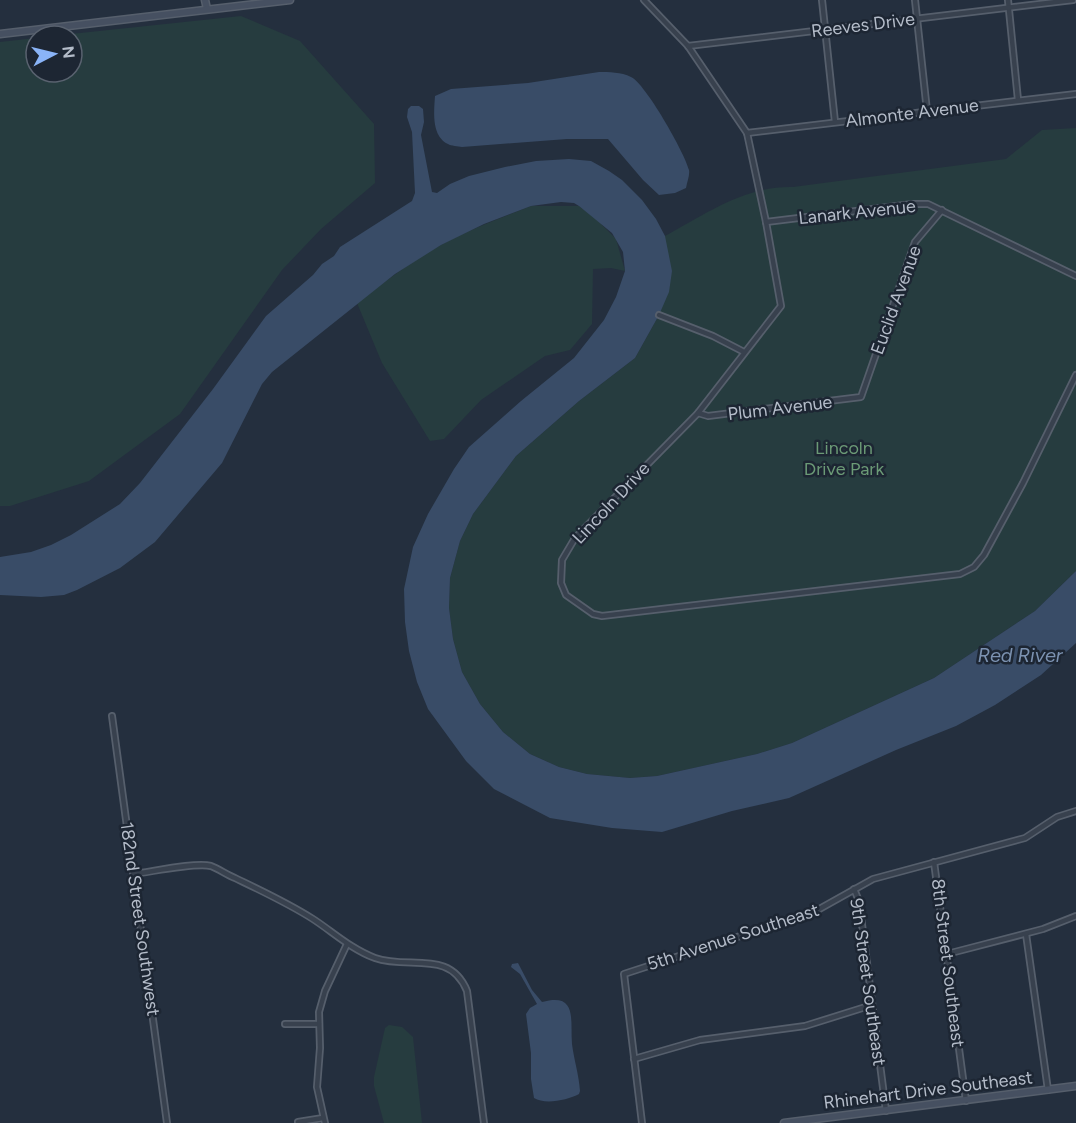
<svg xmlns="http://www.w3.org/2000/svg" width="1076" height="1123" viewBox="0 0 1076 1123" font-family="Figtree,sans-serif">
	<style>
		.green { fill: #263c3f }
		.water { fill: #394c67 }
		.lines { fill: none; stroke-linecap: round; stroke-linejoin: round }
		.street-casing { stroke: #565f6c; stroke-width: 8 }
		.secondary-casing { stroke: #565f6c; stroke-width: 9 }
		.street { stroke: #38414e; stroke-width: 4.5 }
		.secondary { stroke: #465061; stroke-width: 6 }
		.labels { text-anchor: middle; stroke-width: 5; stroke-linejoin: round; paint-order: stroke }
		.street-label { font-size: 18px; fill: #b4bcc9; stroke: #1d2633 }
		.park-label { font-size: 18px; fill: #6b9a76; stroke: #1d2633 }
		.water-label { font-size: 20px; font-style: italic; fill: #7c92b1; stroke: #1d2633 }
	</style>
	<rect width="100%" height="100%" fill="#242f3e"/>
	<g class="green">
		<polygon points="241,16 300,41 374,124 375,183 321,229 282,270 180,414 89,481 10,506 0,506 0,42 36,38 36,72 72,72 72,36 52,36"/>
		<path d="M1076,128V571L1035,611L934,678L792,743L757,754L657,776L630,778L587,774L559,767L530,754L503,732L480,704L462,672L453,639L449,608L450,578L460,541L473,514L516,456L579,401L635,358L659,315L665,236C706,214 744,186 793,187L1006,159L1042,130Z"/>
		<path d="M531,206H579L593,216L616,239L625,271L611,268L593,269L592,324L570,350L545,356L481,400L444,439L430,441L382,363L357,303C384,282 412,261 441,245C470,229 501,218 531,206Z"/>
		<polygon points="389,1025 402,1027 413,1037 422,1123 384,1123 374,1086 374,1077 385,1028"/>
	</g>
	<g class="water">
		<path d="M599,72C609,72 621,72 631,77C645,83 685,153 689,170C690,175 687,182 686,188L675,193L659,195L643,180L608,139H567L462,147C458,146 451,146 448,144C431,136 434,111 435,96L451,89L528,83Z"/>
		<polygon points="411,106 419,106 423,109 424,122 421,135 432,192 437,193 450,184 469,176 505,167 536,161 569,159 591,161 609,171 622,180 642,200 656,219 665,236 672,271 669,292 659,315 635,358 579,401 516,456 473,514 460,541 450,578 449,608 453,639 462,672 480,704 503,732 530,754 559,767 587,774 630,778 657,776 757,754 792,743 934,678 1035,611 1076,571 1076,643 1041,675 995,705 956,726 896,750 789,798 732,811 662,832 612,828 550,818 494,789 466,761 428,709 417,682 409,651 405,622 404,589 413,547 428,514 454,469 469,447 521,401 574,358 604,320 616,297 625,271 623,252 612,233 579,206 574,203 561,202 531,206 484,224 441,245 395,274 272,372 262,384 222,463 155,542 120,568 77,590 64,595 41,597 0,595 0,557 31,552 51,545 71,535 120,504 140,483 213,389 266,316 313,275 322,264 334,256 340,247 412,201 415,193 412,132 407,117 408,109"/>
		<path d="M518,963L532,990L542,1002C578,992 570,1020 572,1044C574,1060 579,1075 580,1091L579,1094C568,1100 545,1105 534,1098L531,1079V1053L526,1014L530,1008L537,1004L520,974L511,967L512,964Z"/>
	</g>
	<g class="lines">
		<defs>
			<g id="street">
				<polyline points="644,0 688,46 747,133 766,222 781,306 698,413 575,538 562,560 561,583 566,595 593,614 602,616 960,574 974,567 984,555 1023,483 1076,375"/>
				<polyline points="822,0 835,122"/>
				<polyline points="915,0 927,111"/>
				<polyline points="1008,0 1018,100"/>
				<polyline points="688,46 1073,0"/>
				<polyline points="747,133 1076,94"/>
				<polyline points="766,222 913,204 928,204 1076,276"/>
				<polyline points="659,315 713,336 744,352"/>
				<polyline points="698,413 708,416 861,397 915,242 942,210"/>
				<polyline points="112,716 167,1123"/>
				<polyline points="934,862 966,1101"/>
				<path d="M133,874C151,872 195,862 211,866C219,869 227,875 235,878C262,891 288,903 313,919C333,932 351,949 375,958C409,970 450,949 467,991L484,1123"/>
				<polyline points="854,889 859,901 886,1111"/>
				<polyline points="1026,934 1048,1090"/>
				<polyline points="947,954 1043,929 1076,916"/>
				<polyline points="285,1024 319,1024"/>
				<polyline points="634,1059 700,1040 805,1026 872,1005"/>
				<polyline points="298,1122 323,1118"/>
				<polyline points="325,1123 317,1087 320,1048 319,1012 325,991 347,944"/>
				<polyline points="642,1123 624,974 814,912 873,879 1025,838 1057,817 1076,811"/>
			</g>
			<g id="secondary">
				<polyline points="205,0 207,9"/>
				<polyline points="0,34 290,0"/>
				<polyline points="784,1123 1076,1086"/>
			</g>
		</defs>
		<use href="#street" class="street-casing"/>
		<use href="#secondary" class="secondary-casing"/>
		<use href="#street" class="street"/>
		<use href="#secondary" class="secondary"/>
	</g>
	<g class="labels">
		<g class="street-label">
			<text transform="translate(863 25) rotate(-7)" y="6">Reeves Drive</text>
			<text transform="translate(912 113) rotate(-7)" y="6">Almonte Avenue</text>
			<text transform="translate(857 212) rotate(-6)" y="6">Lanark Avenue</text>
			<text transform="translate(896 300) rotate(-70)" y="6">Euclid Avenue</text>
			<text transform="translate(780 408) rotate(-7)" y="6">Plum Avenue</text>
			<text transform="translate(611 503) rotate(-47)" y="6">Lincoln Drive</text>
			<text transform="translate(140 919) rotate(82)" y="6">182nd Street Southwest</text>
			<text transform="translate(733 937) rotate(-18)" y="6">5th Avenue Southeast</text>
			<text transform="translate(948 963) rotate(83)" y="6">8th Street Southeast</text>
			<text transform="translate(868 982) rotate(82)" y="6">9th Street Southeast</text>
			<text transform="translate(928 1090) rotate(-7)" y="6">Rhinehart Drive Southeast</text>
		</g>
		<g class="park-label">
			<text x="844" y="454">Lincoln<tspan x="844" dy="21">Drive Park</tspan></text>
		</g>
		<g class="water-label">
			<text x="1020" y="662">Red River</text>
		</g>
	</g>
	<g transform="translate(54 54) rotate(83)"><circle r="28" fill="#1d2633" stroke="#59626f" stroke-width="1.5"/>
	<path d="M0-4.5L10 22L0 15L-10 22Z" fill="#8ab4f8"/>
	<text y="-9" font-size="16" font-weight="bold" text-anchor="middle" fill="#b4bcc9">N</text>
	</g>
</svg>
